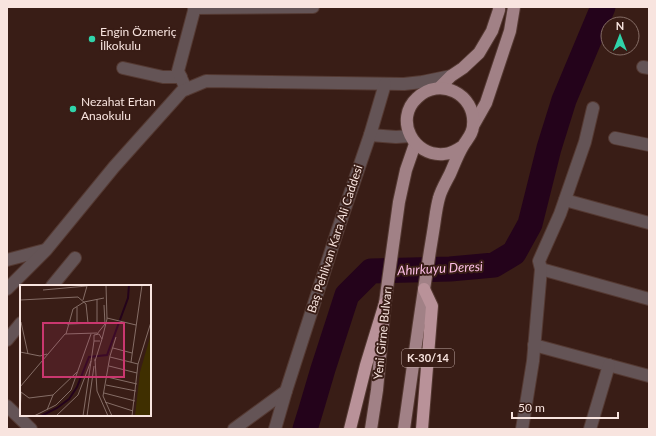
<svg xmlns="http://www.w3.org/2000/svg" width="656" height="436" viewBox="0 0 656 436" font-family="Lato,sans-serif">
	<style>
		.lines { fill: none; stroke-linecap: round; stroke-linejoin: round }
		.river { stroke: #24031b; stroke-width: 25 }
		.minor-casing { stroke: #543932; stroke-width: 14 }
		.major-casing { stroke: #543932; stroke-width: 14 }
		.highway-casing { stroke: #543932; stroke-width: 14 }
		.minor { stroke: #645456; stroke-width: 12 }
		.major { stroke: #a18186; stroke-width: 12 }
		.highway { stroke: #b99299; stroke-width: 12 }
		.poi-dot { fill: #30d4aa; stroke: #391d16; stroke-width: 1.5 }
		.labels { text-anchor: middle; stroke-width: 4; stroke-linejoin: round; paint-order: stroke }
		.shield { fill: #391d16; stroke: #bfa8a3; stroke-width: 1 }
		.shield-label { font-size: 11px; font-weight: bold; fill: #f8e4df }
		.poi-label { font-size: 12px; fill: #f8e4df; stroke: #391d16; text-anchor: start }
		.street-label { font-size: 12px; fill: #f8e4df; stroke: #391d16 }
		.water-label { font-size: 13px; font-style: italic; fill: #fcbee6; stroke: #391d16 }
		.inset-river { fill: none; stroke: #24031b; stroke-width: 2 }
		.inset-road { fill: none; stroke: #856d66; stroke-width: 1 }
		.view { fill: #ca376f; fill-opacity: 0.15; stroke: #ca376f; stroke-width: 2 }
		.inset-edge { fill: none; stroke: #f8e4df; stroke-width: 2 }
	</style>
	<rect width="100%" height="100%" fill="#391d16"/>
	<g class="lines">
		<polyline class="river" points="305,429 310,413 323,369 347,295 371,271 450,269 494,265 514,253 530,224 549,148 564,100 603,7"/>
		<defs>
			<g id="minor">
				<polyline points="194,8 313,7"/>
				<polyline points="643,67 649,68"/>
				<polyline points="123,68 163,77 181,77"/>
				<polyline points="186,89 178,71 195,7"/>
				<polyline points="370,135 396,137 410,136"/>
				<polyline points="615,138 649,145"/>
				<polyline points="565,200 649,223"/>
				<polyline points="7,260 45,250"/>
				<polyline points="541,269 649,299"/>
				<polyline points="52,286 75,258"/>
				<polyline points="7,289 46,250 114,167 182,91 206,81 404,84 422,82 451,76"/>
				<polyline points="7,340 21,323"/>
				<polyline points="534,345 649,376"/>
				<polyline points="7,406 31,429"/>
				<polyline points="234,429 286,391"/>
				<polyline points="275,429 286,391 338,229 370,135 385,84"/>
				<polyline points="522,429 533,361 541,269 539,261 560,214 585,142 593,108"/>
				<polyline points="590,429 609,365"/>
			</g>
			<g id="major">
				<polyline points="439,88 451,76 463,68 479,53 492,31 499,10 499,7"/>
				<polyline points="473,126 486,103 510,31 514,7"/>
				<polyline points="371,429 377,390 385,303 399,202 406,170 415,144"/>
				<path d="M404,429C412,374 419,319 428,264C430,249 433,234 435,219C436,212 437,205 439,198C441,190 446,182 450,174C454,165 458,154 463,146C467,139 473,134 473,125C476,94 439,76 417,98C394,119 413,157 444,154C451,154 457,150 463,146"/>
			</g>
			<g id="highway">
				<polyline points="350,429 366,365 385,303"/>
				<polyline points="422,429 432,306 424,289"/>
			</g>
		</defs>
		<use href="#minor" class="minor-casing"/>
		<use href="#major" class="major-casing"/>
		<use href="#highway" class="highway-casing"/>
		<use href="#minor" class="minor"/>
		<use href="#major" class="major"/>
		<use href="#highway" class="highway"/>
	</g>
	<g class="poi-dot">
		<circle cx="92" cy="39" r="4"/>
		<circle cx="73" cy="109" r="4"/>
	</g>
	<g class="labels">
		<rect class="shield" x="402" y="349" width="52" height="18" rx="3"/>
		<g class="shield-label">
			<text x="428" y="362">K-30/14</text>
		</g>
		<g class="poi-label">
			<text x="100" y="36">Engin Özmeriç<tspan x="100" dy="14">İlkokulu</tspan></text>
			<text x="81" y="106">Nezahat Ertan<tspan x="81" dy="14">Anaokulu</tspan></text>
		</g>
		<g class="street-label">
			<text transform="translate(335 239) rotate(-72)" y="4">Baş Pehlivan Kara Ali Caddesi</text>
			<text transform="translate(383 333) rotate(-84)" y="4">Yeni Girne Bulvarı</text>
		</g>
		<g class="water-label">
			<text transform="translate(440 268) rotate(-3)" y="5">Ahırkuyu Deresi</text>
		</g>
	</g>
	<g transform="translate(20 285)">
		<rect width="131" height="131" fill="#391d16"/>
		<path d="M131,49V131H115L120,87Z" fill="#3f2f00"/>
		<path class="inset-river" d="M21,131L37,123L49,114L57,102L69,72L87,70L108,13L109,0"/>
		<path class="inset-road" d="M23,5L67,1M0,15L58,12L66,19L68,38M63,15L67,1M57,22V39M87,33L116,40M1,37L8,69M47,39L77,38V14M46,49L53,24L64,17L84,13M77,49L85,39L84,20M82,54L87,34L86,0M93,63L112,68M0,67L20,71L27,69M90,72L118,79M75,74L77,106L88,131M75,76L82,54L79,49L74,50V56H80M111,77L122,0M89,81L117,88M87,92L117,99M86,100L116,106M0,102L45,49L77,48M1,107L9,113L33,110L57,87M1,107L0,130L3,131M84,108L115,116M85,117L113,126M27,125L33,110M14,131L36,120L51,105L71,49M36,131L58,110L71,76M63,131L74,56M67,131L74,81M92,131L83,111L90,71L96,52M112,131L118,79L131,37"/>
		<path class="view" d="M23,38H104V92H23Z"/>
		<rect width="131" height="131" class="inset-edge"/>
	</g>
	<rect width="656" height="436" fill="none" stroke="#f8e4df" stroke-width="16"/>
	<g transform="translate(620 36)"><circle r="19" fill="#391d16" stroke="#856d66"/>
	<path d="M0-3L7 15L0 10L-7 15Z" fill="#30d4aa"/>
	<text y="-6" font-size="11" font-weight="bold" text-anchor="middle" fill="#f8e4df">N</text>
	</g>
	<path d="M512 412v6h106v-6" fill="none" stroke="#f8e4df" stroke-width="2"/>
	<text x="518" y="412" font-size="12" fill="#f8e4df" stroke="#391d16" stroke-width="3" paint-order="stroke">50 m</text>
</svg>
